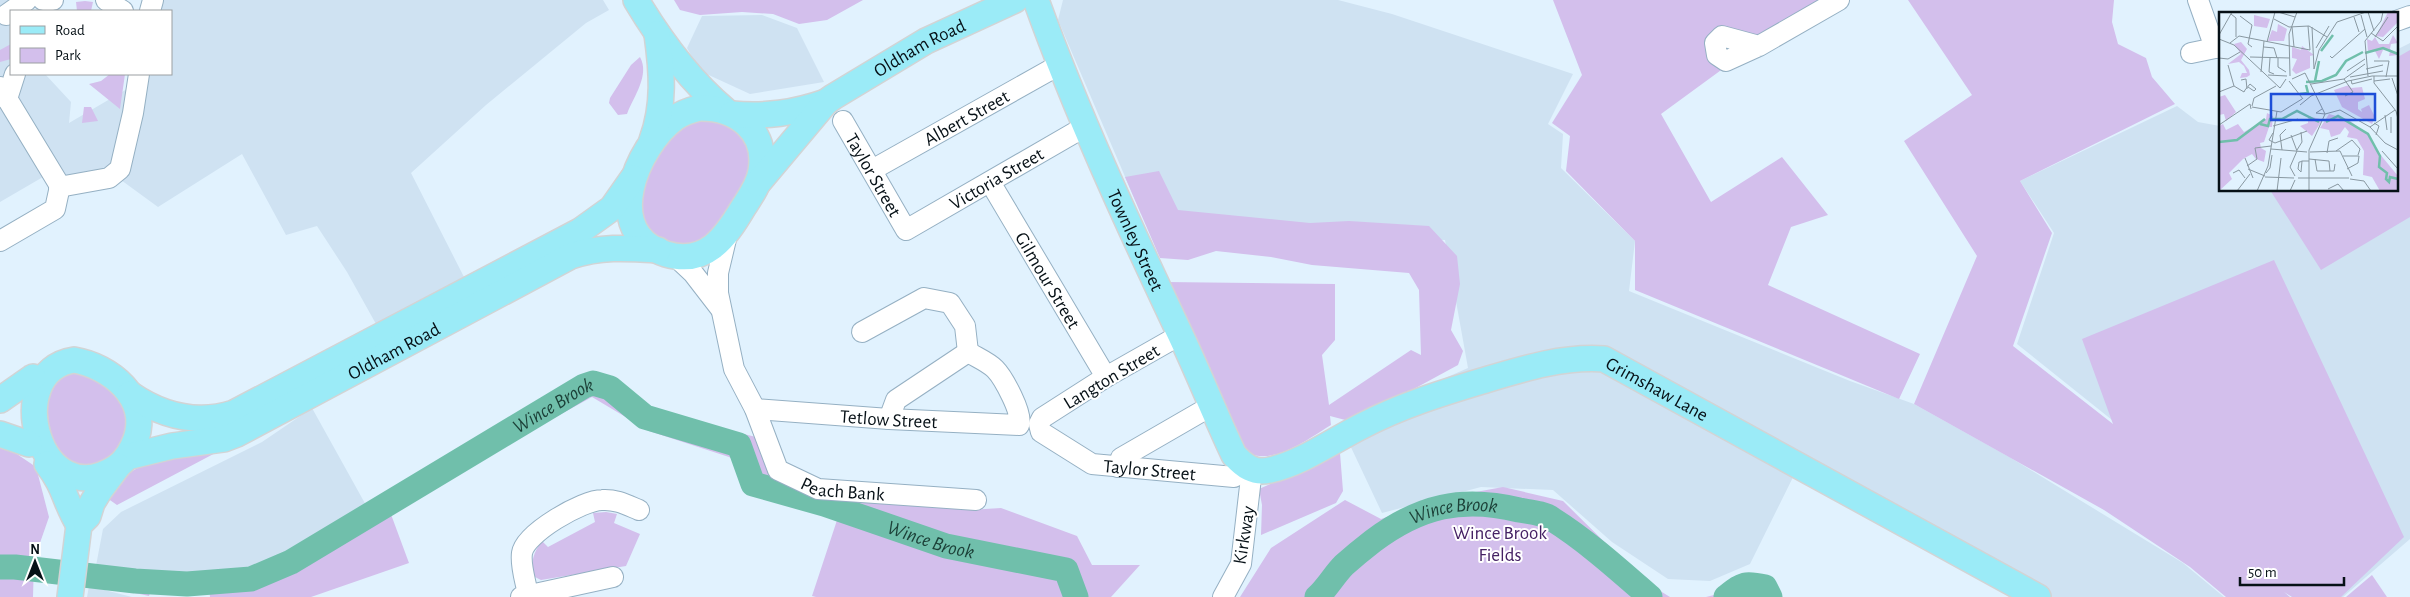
<svg xmlns="http://www.w3.org/2000/svg" width="2410" height="597" viewBox="0 0 2410 597" font-family="'Alegreya Sans',sans-serif">
	<style>
		.built { fill: #cfe2f2 }
		.green { fill: #d3bfec }
		.lines { fill: none; stroke-linecap: round; stroke-linejoin: round }
		.river { stroke: #70bfab; stroke-width: 25 }
		.minor-casing { stroke: #95b0c3; stroke-width: 22 }
		.major-casing { stroke: #d2d4d5; stroke-width: 28 }
		.minor { stroke: #fff; stroke-width: 20 }
		.major { stroke: #9bebf7; stroke-width: 25 }
		.labels { text-anchor: middle; stroke-width: 4; stroke-linejoin: round; paint-order: stroke }
		.street-label { font-size: 19px; fill: #061016; stroke: #fff }
		.park-label { font-size: 19px; fill: #452264; stroke: #fff }
		.water-label { font-size: 20px; font-style: italic; fill: #1d4239; stroke: #fff }
		.inset-river { fill: none; stroke: #70bfab; stroke-width: 2.5 }
		.inset-road { fill: none; stroke: #8998a1; stroke-width: 1 }
		.view { fill: #1d4ed8; fill-opacity: 0.15; stroke: #1d4ed8; stroke-width: 2.5 }
		.inset-edge { fill: none; stroke: #061016; stroke-width: 2.5 }
	</style>
	<rect width="100%" height="100%" fill="#e1f2fe"/>
	<g class="built">
		<polygon points="0,0 13,0 11,11 11,74 45,74 71,102 69,123 151,75 148,74 171,74 171,11 156,11 159,0 603,0 609,10 586,23 486,105 411,173 464,277 376,324 347,272 317,226 286,235 242,154 158,207 110,172 43,177 0,202"/>
		<polygon points="1063,0 1338,0 1392,14 1573,74 1548,124 1563,134 1561,168 1635,241 1629,291 1850,381 1914,404 2011,458 2183,563 2224,597 2051,597 1800,463 1750,564 1710,581 1668,579 1612,542 1553,490 1481,487 1382,513 1340,424 1468,368 1445,240 1371,237 1141,214 1058,20"/>
		<polygon points="762,15 797,28 824,82 750,94 700,71 687,48 702,16"/>
		<polygon points="2410,43 2410,539 2343,597 2296,597 2174,502 2112,420 2017,344 2054,233 2020,181 2177,106 2198,122 2220,126 2220,190 2396,190 2396,50"/>
		<polygon points="312,408 367,507 263,567 216,578 169,579 95,571 103,529 121,512 262,442"/>
		<polygon points="89,586 132,597 87,597"/>
	</g>
	<g class="green">
		<polygon points="674,0 863,0 827,20 799,24 773,14 742,12 700,15 680,10"/>
		<polygon points="1553,0 1839,0 1765,38 1661,114 1711,202 1782,157 1828,215 1791,227 1768,285 1920,354 1899,399 1635,290 1635,241 1566,171 1570,136 1552,123 1582,75"/>
		<polygon points="1908,0 2114,0 2112,22 2118,44 2146,58 2152,77 2175,104 2020,181 2052,233 2013,346 2113,424 2082,339 2274,260 2404,537 2341,597 2292,597 2284,592 2290,597 2226,597 2190,567 2104,510 1914,404 1977,256 1904,141 1972,95"/>
		<polygon points="85,1 93,2 91,11 77,11 76,2"/>
		<polygon points="11,44 11,59 0,62 0,50"/>
		<polygon points="2410,50 2410,217 2321,270 2270,190 2396,190 2396,58"/>
		<path d="M640,57C650,75 634,96 627,114L618,115L609,103L610,98L631,65Z"/>
		<polygon points="110,74 125,74 120,109 89,84 101,81"/>
		<polygon points="84,107 91,107 98,121 82,123"/>
		<polygon points="701,117 736,127 751,151 749,179 711,238 685,247 658,239 640,217 642,182 655,157 674,131"/>
		<path d="M1159,171L1178,210L1310,223L1349,221L1429,226L1457,256L1460,284L1451,330L1463,351L1458,365L1353,422L1330,416L1331,425C1311,437 1276,464 1251,454C1245,452 1240,445 1235,442L1166,282L1335,284V340L1322,355L1329,405L1411,350L1421,355L1419,290L1409,273L1312,265L1271,257L1216,251L1188,260L1160,258L1125,177Z"/>
		<polygon points="65,373 85,373 113,390 124,407 127,424 123,441 112,456 97,464 79,466 44,445 47,381"/>
		<path d="M606,381L618,386L657,413L756,437L779,475V496L749,483L743,465L729,457L649,431L592,397L389,509L409,563L311,597H210L209,588L152,586L149,596L93,584L95,573C153,580 218,590 273,567C308,552 340,529 373,509L372,504L570,391Z"/>
		<polygon points="0,445 5,446 36,467 49,517 34,560 33,597 0,597"/>
		<path d="M221,450L117,505L107,498C111,492 116,485 121,480C146,455 189,455 221,450Z"/>
		<polygon points="1340,453 1343,491 1336,503 1261,535 1262,505 1259,489"/>
		<polygon points="1503,487 1563,501 1644,581 1670,597 1240,597 1271,548 1345,500 1381,519 1443,498"/>
		<polygon points="844,499 969,510 1001,508 1077,536 1092,565 1140,565 1111,597 816,597 812,596"/>
		<path d="M606,512L617,514L614,523L640,534L626,566L541,580L533,576C531,561 533,553 542,541L548,547L595,522L593,513Z"/>
		<polygon points="2372,575 2387,597 2346,597"/>
		<polygon points="1749,576 1776,585 1781,597 1706,597 1722,593"/>
	</g>
	<g class="lines">
		<g class="river">
			<path id="s1" d="M0,567H15L135,581L187,584L251,579L291,562L584,386L593,383L610,388L645,417L739,445L753,484L824,504L946,546L1066,570L1076,597"/>
			<path id="s2" d="M1317,597C1328,587 1334,575 1344,565C1353,557 1364,548 1373,541C1420,506 1462,496 1519,510C1529,512 1544,513 1552,519C1587,541 1619,570 1650,597"/>
			<path d="M1726,597C1743,584 1744,582 1765,587L1770,597"/>
		</g>
		<defs>
			<g id="minor">
				<polyline points="43,0 53,0"/>
				<polyline points="106,0 123,11"/>
				<polyline points="2198,0 2215,48"/>
				<polyline points="150,11 153,0"/>
				<polyline points="6,15 27,0"/>
				<polyline points="2396,21 2410,16"/>
				<polyline points="1759,46 1726,61 1717,55 1715,43 1722,36 1759,46 1839,0"/>
				<polyline points="2191,53 2220,47"/>
				<polyline points="0,87 60,186 55,209 0,241"/>
				<polyline points="7,99 15,74"/>
				<path id="s3" d="M843,121L906,230L1086,126"/>
				<path id="s4" d="M872,170L1059,65"/>
				<path id="s5" d="M990,182L1106,377"/>
				<polyline points="59,187 109,178 120,169 133,113 139,74"/>
				<path id="s6" d="M727,235L718,273V293L734,369L755,409L778,470L818,489L976,500"/>
				<polyline points="675,256 693,273 720,308"/>
				<polyline points="862,332 924,298 950,303 965,326 968,352"/>
				<path id="s7" d="M1180,335L1106,377L1042,418L1039,424L1041,432L1092,464L1234,477L1244,471L1245,466"/>
				<path id="s8" d="M755,409L889,419L1019,425C1024,415 1003,377 995,369C988,362 976,357 968,352"/>
				<polyline points="889,419 896,400 968,352"/>
				<polyline points="1118,467 1121,458 1211,406"/>
				<path d="M528,595C526,582 520,566 522,553C525,533 583,500 602,500C616,499 627,505 639,510"/>
				<polyline points="521,597 613,577"/>
				<polyline points="1223,597 1241,564 1252,469"/>
			</g>
			<g id="major">
				<path d="M636,0C660,40 689,80 725,110"/>
				<path id="s9" d="M1036,0C1077,114 1128,224 1180,334C1199,374 1215,415 1234,455C1244,466 1254,474 1270,470C1302,463 1332,441 1362,426C1400,406 1442,393 1482,381C1522,369 1563,356 1604,359L2038,597"/>
				<path d="M699,108C736,107 768,131 761,171C759,185 750,197 743,208C725,238 706,266 666,254C600,233 636,147 675,118C682,113 691,110 699,108Z"/>
				<path d="M732,114C766,117 794,113 826,102"/>
				<path d="M652,140C665,105 662,70 657,34"/>
				<path id="s10" d="M758,183L826,102L833,97L926,41L1015,0"/>
				<path d="M74,360C110,366 150,398 136,439C132,450 126,460 117,467C39,518 0,371 74,360Z"/>
				<path d="M130,394C162,416 196,425 234,413L580,231L612,208L633,178"/>
				<polyline points="0,400 33,377"/>
				<polyline points="0,434 29,444"/>
				<path id="s11" d="M127,457L172,446L224,439L237,434L571,256C601,246 627,248 658,250"/>
				<path d="M47,464C65,486 65,503 79,525"/>
				<polyline points="70,597 79,525 88,516 92,503 100,490 118,466"/>
			</g>
		</defs>
		<use href="#minor" class="minor-casing"/>
		<use href="#major" class="major-casing"/>
		<use href="#minor" class="minor"/>
		<use href="#major" class="major"/>
	</g>
	<g class="labels">
		<g class="street-label">
			<text dy="7" stroke="none"><textPath href="#s10" startOffset="214">Oldham Road</textPath></text>
			<text dy="7" stroke="none"><textPath href="#s4" startOffset="108">Albert Street</textPath></text>
			<text dy="7" stroke="none"><textPath href="#s3" startOffset="62">Taylor Street</textPath></text>
			<text dy="7" stroke="none"><textPath href="#s3" startOffset="230">Victoria Street</textPath></text>
			<text dy="7" stroke="none"><textPath href="#s9" startOffset="260">Townley Street</textPath></text>
			<text dy="7" stroke="none"><textPath href="#s5" startOffset="114">Gilmour Street</textPath></text>
			<text dy="7" stroke="none"><textPath href="#s11" startOffset="290">Oldham Road</textPath></text>
			<text transform="translate(1111 376) rotate(-31)" y="7">Langton Street</text>
			<text dy="7" stroke="none"><textPath href="#s9" startOffset="954">Grimshaw Lane</textPath></text>
			<text dy="7" stroke="none"><textPath href="#s8" startOffset="134">Tetlow Street</textPath></text>
			<text dy="7" stroke="none"><textPath href="#s7" startOffset="294">Taylor Street</textPath></text>
			<text dy="7" stroke="none"><textPath href="#s6" startOffset="316">Peach Bank</textPath></text>
			<text transform="translate(1243 535) rotate(-81)" y="7">Kirkway</text>
		</g>
		<g class="park-label">
			<text x="1500" y="539">Wince Brook<tspan x="1500" dy="22">Fields</tspan></text>
		</g>
		<g class="water-label">
			<text dy="7" stroke="none"><textPath href="#s1" startOffset="601">Wince Brook</textPath></text>
			<text dy="7" stroke="none"><textPath href="#s2" startOffset="168">Wince Brook</textPath></text>
			<text dy="7" stroke="none"><textPath href="#s1" startOffset="1036">Wince Brook</textPath></text>
		</g>
	</g>
	<g transform="translate(2219 12)">
		<rect width="179" height="179" fill="#e1f2fe"/>
		<path d="M169,0H179L178,11L164,25L157,24ZM35,3L51,7L48,16L35,14ZM59,12L68,17L65,29H49L53,18L58,20ZM174,23L179,31L172,32L171,37L179,43L170,44L171,39L164,38L160,47L156,39L161,38L162,36L149,40L148,27L153,29L156,25L160,32H170ZM22,30L28,37L22,48L30,58L31,63L28,65L21,66L23,61H28L25,54L20,50L9,52L22,42L15,32ZM83,34L95,43L91,44V56L77,62L73,58L78,47L73,46V35L82,38ZM130,73L132,76L143,75L146,87L139,90V97L143,100L142,97L150,93L156,105L153,112L123,95L115,78ZM6,83L17,100L7,109L5,102L0,103V85ZM48,101L54,104L53,115H50L45,130L41,131L42,136L47,139L45,150L37,147L33,142L24,147L10,161L13,167L0,179V114L4,112L7,118L19,112L25,120L47,107ZM110,102L129,107L149,123L155,135L179,164V179H161L153,165L144,163L145,139L138,127L128,125L130,120L126,115L121,122L112,125L110,118L101,116ZM89,104L101,107L102,110L93,124L81,114L89,111Z" fill="#d3bfec"/>
		<path class="inset-river" d="M102,39L114,23M146,41L164,36L179,42M96,69L100,49M87,70L103,69L117,63L127,49L144,40M81,82L89,81L87,73M107,110L119,104L149,122L161,144L160,155L168,161L167,167L170,170L171,165L179,167M41,112L49,114L51,107H63L78,99L100,110M0,130L18,128L46,107"/>
		<path class="inset-road" d="M59,0L76,5M149,0L155,19M12,2L17,6V25M142,3L148,25M21,4L33,13L29,32L33,35M135,5L140,20M55,7L70,15L90,14L108,25M73,15L75,35M93,15L95,57M152,21L164,29L179,14M0,23L13,0M156,25L169,5M0,27L15,33L61,76L67,67M48,30L56,0M11,31L20,24L91,38L89,14M45,35L55,36L58,46M97,36L110,14M111,44L113,46L146,17M31,45L71,46M0,46L9,47L21,40M51,46L50,60L55,62M59,46V55L67,60M155,49H170L167,65M9,53L15,74L25,80M95,57L100,38L118,10L147,0M147,57L164,53M128,59L146,47M42,60L45,29M49,63L68,64M71,64L70,22L78,0M149,64L146,29L162,9L164,0M155,64V71L177,99L179,107M131,65L164,59M173,66L179,84M73,67L86,61L106,102L121,98L151,115L166,131L179,138M125,67L146,52M22,68L27,67L28,77M132,68L133,72L153,67M70,69L84,87M155,69L171,67M92,72L125,67L134,80L126,84M0,80L15,74M25,80L26,78L31,72L37,77L35,79L29,75M81,93L92,84L129,69L153,64H179M33,94L35,86L57,74M33,95L62,100L83,87M103,97L97,101L106,102M166,103L168,118M155,111L160,114L157,123M0,113L31,92L32,97M54,114L79,107M151,115L176,98M54,121L50,128L56,131L88,119M172,121V105M72,123L78,139L71,155L76,164M52,137L88,140M63,138L61,123L67,117M78,138L83,130L82,120M117,139L133,128L141,137L139,143M163,139L179,157M91,140L121,139L133,164M108,141L110,129L119,126M124,144H140L139,151L128,157M26,146L34,166M90,147L110,149L111,159M96,147L98,159H115L116,152M83,149L82,160L79,157L80,150H81L83,149H90M28,154L38,147L36,136L52,134M29,157L46,164M14,161L20,158L26,166M47,161L51,156L53,143M46,165L75,166M79,166H130M131,167L145,169L152,179M109,177L119,172L125,179M18,179L31,162M38,179L49,154L58,99M58,179L62,146M58,179H71L76,168M90,179V138L106,102"/>
		<path class="view" d="M52,82H156V108H52Z"/>
		<rect width="179" height="179" class="inset-edge"/>
	</g>
	<rect x="10" y="10" width="162" height="65" fill="#ffffff" stroke="#9b9fa2"/>
	<rect x="20" y="26" width="25" height="8" fill="#9bebf7" stroke="#9b9fa2"/>
	<text x="55" y="35" font-size="15" fill="#061016">Road</text>
	<rect x="20" y="48" width="25" height="15" fill="#d3bfec" stroke="#9b9fa2"/>
	<text x="55" y="60" font-size="15" fill="#061016">Park</text>
	<g transform="translate(35 562)" stroke="#ffffff" stroke-width="4" paint-order="stroke">
	<path d="M0-4L9 19L0 12L-9 19Z" fill="#061016"/>
	<text y="-8" font-size="14" font-weight="bold" text-anchor="middle" fill="#061016">N</text>
	</g>
	<path d="M2240 577v8h104v-8" fill="none" stroke="#061016" stroke-width="2.5"/>
	<text x="2248" y="577" font-size="15" fill="#061016" stroke="#ffffff" stroke-width="4" paint-order="stroke">50 m</text>
</svg>
